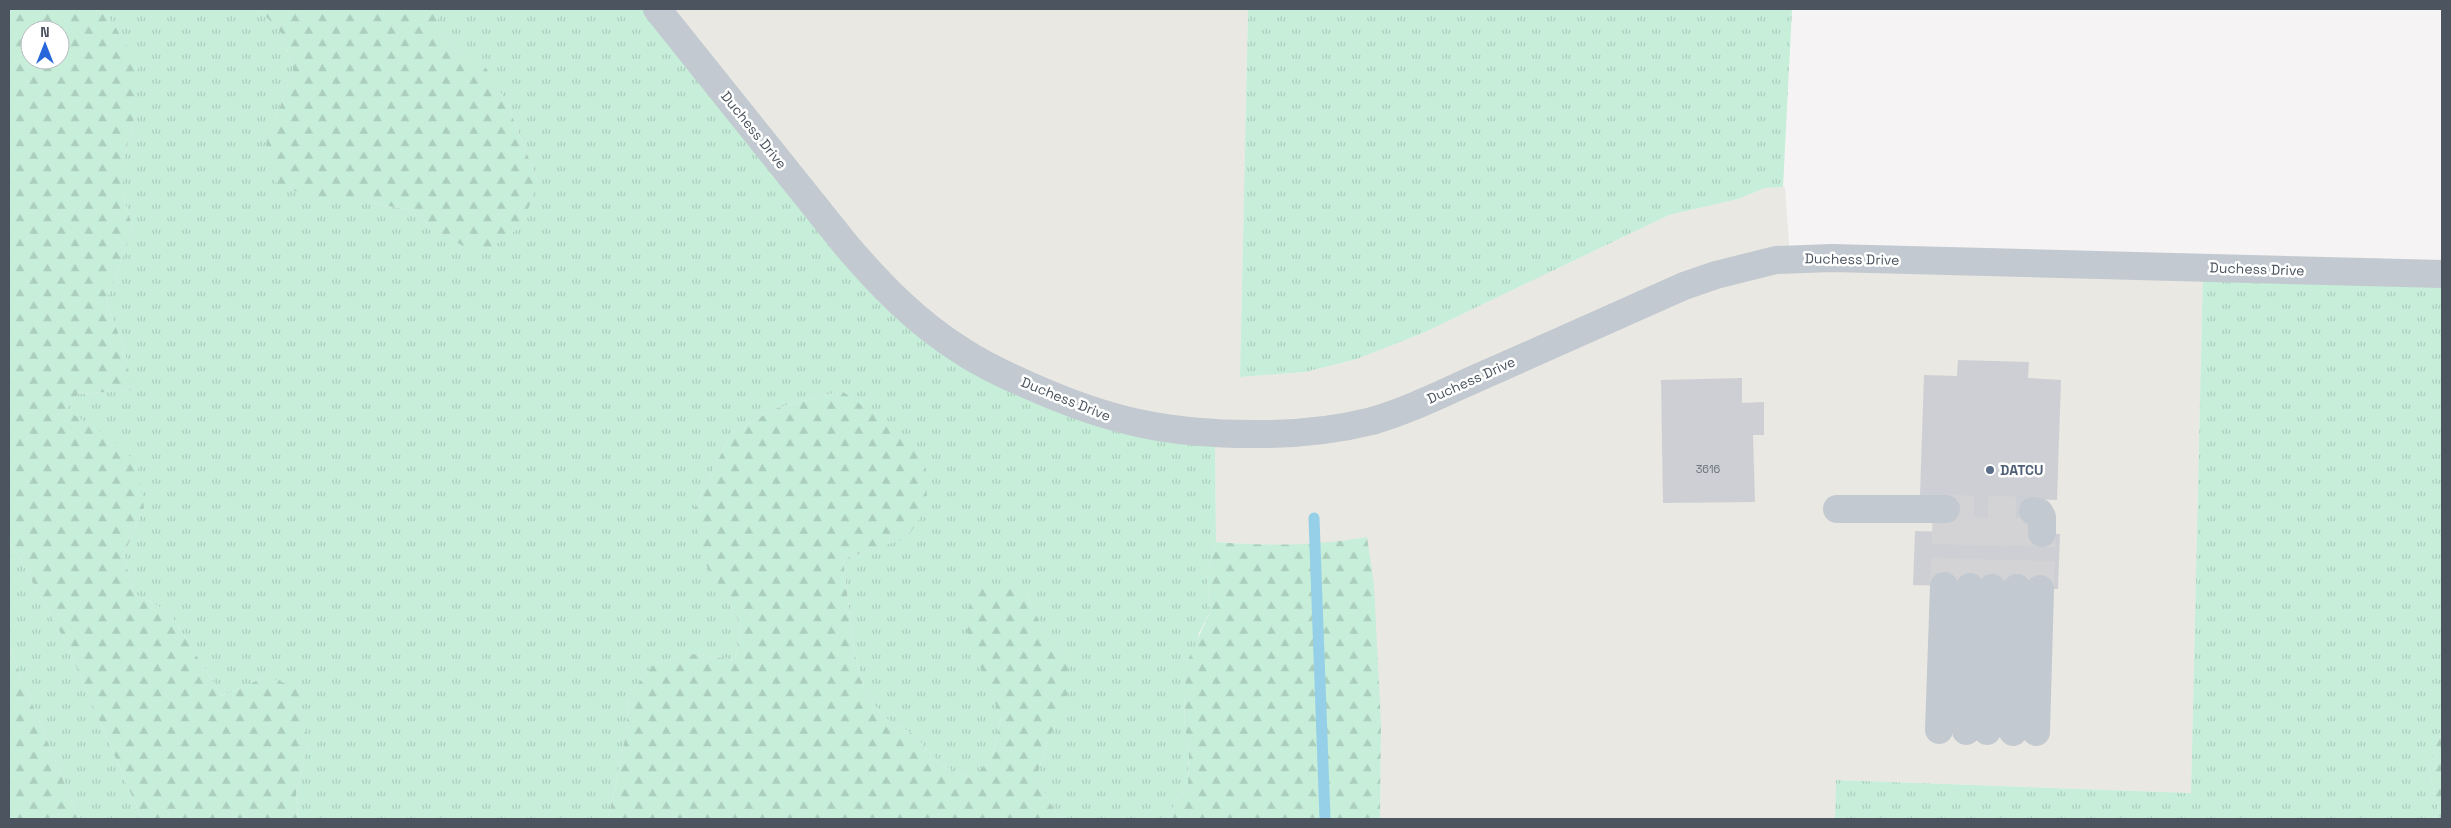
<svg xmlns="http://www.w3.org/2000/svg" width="2451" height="828" viewBox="0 0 2451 828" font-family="'Space Grotesk',sans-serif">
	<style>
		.commercial { fill: #eae8e2 }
		.grass { fill: url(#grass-tufts) }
		.forest { fill: url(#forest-firs); fill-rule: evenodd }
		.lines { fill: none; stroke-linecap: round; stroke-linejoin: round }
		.stream { stroke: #96d0e8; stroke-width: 11 }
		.building { fill: #cdcfd4 }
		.minor-tunnel { stroke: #d3d3d5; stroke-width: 28; stroke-dasharray: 28 14; stroke-linecap: butt }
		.minor { stroke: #c2c9d0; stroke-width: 28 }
		.service-dot { fill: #5c6f8a; stroke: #fff; stroke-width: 2 }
		.labels { text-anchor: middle; stroke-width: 5; stroke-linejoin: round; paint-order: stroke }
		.number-label { font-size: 11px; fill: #6c737c }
		.street-label { font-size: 14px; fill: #4b545f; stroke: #fff }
		.service-label { font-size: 14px; font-weight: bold; fill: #4e5e75; stroke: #fff; text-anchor: start }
	</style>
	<defs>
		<pattern id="grass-tufts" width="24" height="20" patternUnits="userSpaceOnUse" patternTransform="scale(1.25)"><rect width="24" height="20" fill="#c6eed9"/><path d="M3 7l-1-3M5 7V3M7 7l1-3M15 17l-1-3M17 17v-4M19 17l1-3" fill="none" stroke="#accebd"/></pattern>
		<pattern id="forest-firs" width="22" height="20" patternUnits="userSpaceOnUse" patternTransform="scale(1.25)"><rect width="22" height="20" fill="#c6eed9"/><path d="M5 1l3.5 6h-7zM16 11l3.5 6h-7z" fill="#accebd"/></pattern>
	</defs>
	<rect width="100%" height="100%" fill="#f5f3f3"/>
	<polygon class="commercial" points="657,9 1248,9 1240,377 1305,372 1357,359 1423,333 1669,215 1738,199 1765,188 1785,187 1790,258 2203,268 2191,793 1836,780 1835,819 1380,819 1381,747 1367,537 1329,544 1292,546 1216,542 1215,434 1175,430 939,336"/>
	<g class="grass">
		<polygon points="94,9 259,9 283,35 293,70 280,107 268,131 372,203 410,210 442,235 538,182 507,103 486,69 460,55 438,32 438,9 657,9 822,215 995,370 1215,434 1216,542 1207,574 1210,612 1199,633 1184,695 1185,729 1189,753 1188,784 1174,805 1171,819 1063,819 1057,815 1036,778 1048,741 1067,657 1043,629 1027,596 988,681 1001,718 992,757 972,779 941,765 913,734 882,716 864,689 854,651 843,559 870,550 874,416 842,391 777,408 732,432 693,511 726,596 741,626 735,660 693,654 655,663 629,695 626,734 609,815 606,819 298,819 296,792 308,744 267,676 222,696 169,612 133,593 124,554 144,508 66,410 78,394 131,390 125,351 106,301 133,229 123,195 123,162 135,116 109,17"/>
		<polygon points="1248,9 1792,9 1783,187 1765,188 1738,199 1669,215 1423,333 1357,359 1305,372 1240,377"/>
		<polygon points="2203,268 2442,274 2442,726 2429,768 2440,819 1835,819 1836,780 2191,793"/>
		<polygon points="9,539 64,639 142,819 79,819 9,647"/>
	</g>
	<g class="forest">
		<path d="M9,9H94L109,17L138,64L135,116L123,162V195L133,229L106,301L125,351L132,390L78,394L66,410L105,434L137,463L144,508L124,554L133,593L169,612L222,696L267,676L299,689L308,744L296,792L298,819H142L64,639L9,539ZM30,30H60V60H30Z"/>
		<polygon points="259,9 438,9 438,32 460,55 486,68 507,103 538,182 522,226 481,255 442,235 410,210 372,203 323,198 278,187 265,155 268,131 280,107 293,70 283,35"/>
		<polygon points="842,391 907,438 926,469 927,507 907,538 843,559 854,651 864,689 882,716 913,734 941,765 972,779 992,757 1001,718 967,632 971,591 1007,583 1027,596 1043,629 1067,657 1068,693 1048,741 1036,778 1057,815 1063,819 606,819 609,815 626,734 629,695 655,663 693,654 735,660 741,626 726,596 703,560 693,511 732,432 777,408"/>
		<path d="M1367,537L1374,585L1381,724L1380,819H1171L1174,805L1188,784L1189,753L1185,729L1184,695L1188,660L1210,612L1207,574L1216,542C1268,546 1316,546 1367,537Z"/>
		<polygon points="9,647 79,819 9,819"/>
		<polygon points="2442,726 2442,819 2440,819 2429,768"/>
	</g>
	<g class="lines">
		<polyline class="stream" points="1314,518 1325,819"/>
	</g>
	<g class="building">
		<polygon points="1958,360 2029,362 2028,378 2061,380 2057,500 2033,499 2032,533 2060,534 2058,589 1913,585 1915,531 1945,532 1946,495 1920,495 1924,375 1957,376"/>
		<polygon points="1742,378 1742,403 1764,402 1764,435 1753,435 1755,502 1663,503 1661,380"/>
	</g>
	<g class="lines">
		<g class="minor-tunnel">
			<polyline points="1946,509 2033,511"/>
			<polyline points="1944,586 1947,509"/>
			<polyline points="1970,587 1972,510"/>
			<polyline points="1992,588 1995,510"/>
			<polyline points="2017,588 2020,511"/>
			<polyline points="2040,589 2042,533"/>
		</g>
		<g class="minor">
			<path d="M657,9L846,245C880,285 917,323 962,351C983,365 1005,375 1028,385C1110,422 1171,435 1262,434C1299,434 1336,430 1372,421C1414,409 1453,388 1493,371C1556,343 1620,315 1684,286L1716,275L1776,260L1832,258L2442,274"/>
			<polyline points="1837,509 1946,509"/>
			<polyline points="2033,511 2039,512 2042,517 2042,533"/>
			<polyline points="1939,730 1944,586"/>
			<polyline points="1966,731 1970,587"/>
			<polyline points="1987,731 1992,588"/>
			<polyline points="2013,732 2017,588"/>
			<polyline points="2036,732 2040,589"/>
		</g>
	</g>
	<circle class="service-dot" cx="1990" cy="470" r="5"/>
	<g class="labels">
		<g class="number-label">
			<text x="1708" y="473">3616</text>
		</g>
		<g class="street-label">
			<text transform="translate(754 130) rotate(51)" y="5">Duchess Drive</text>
			<text transform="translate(1852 259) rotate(1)" y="5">Duchess Drive</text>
			<text transform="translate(2257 269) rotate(2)" y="5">Duchess Drive</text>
			<text transform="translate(1471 380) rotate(-24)" y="5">Duchess Drive</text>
			<text transform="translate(1066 399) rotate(22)" y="5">Duchess Drive</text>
		</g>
		<g class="service-label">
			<text x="2000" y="475">DATCU</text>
		</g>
	</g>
	<rect width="2451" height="828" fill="none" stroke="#4b545f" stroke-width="20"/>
	<g transform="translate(45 45)"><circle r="24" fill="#ffffff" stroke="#b7bbbf"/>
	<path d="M0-4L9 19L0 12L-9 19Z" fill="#2766db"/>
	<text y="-8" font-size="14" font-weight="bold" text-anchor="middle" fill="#4b545f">N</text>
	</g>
</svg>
